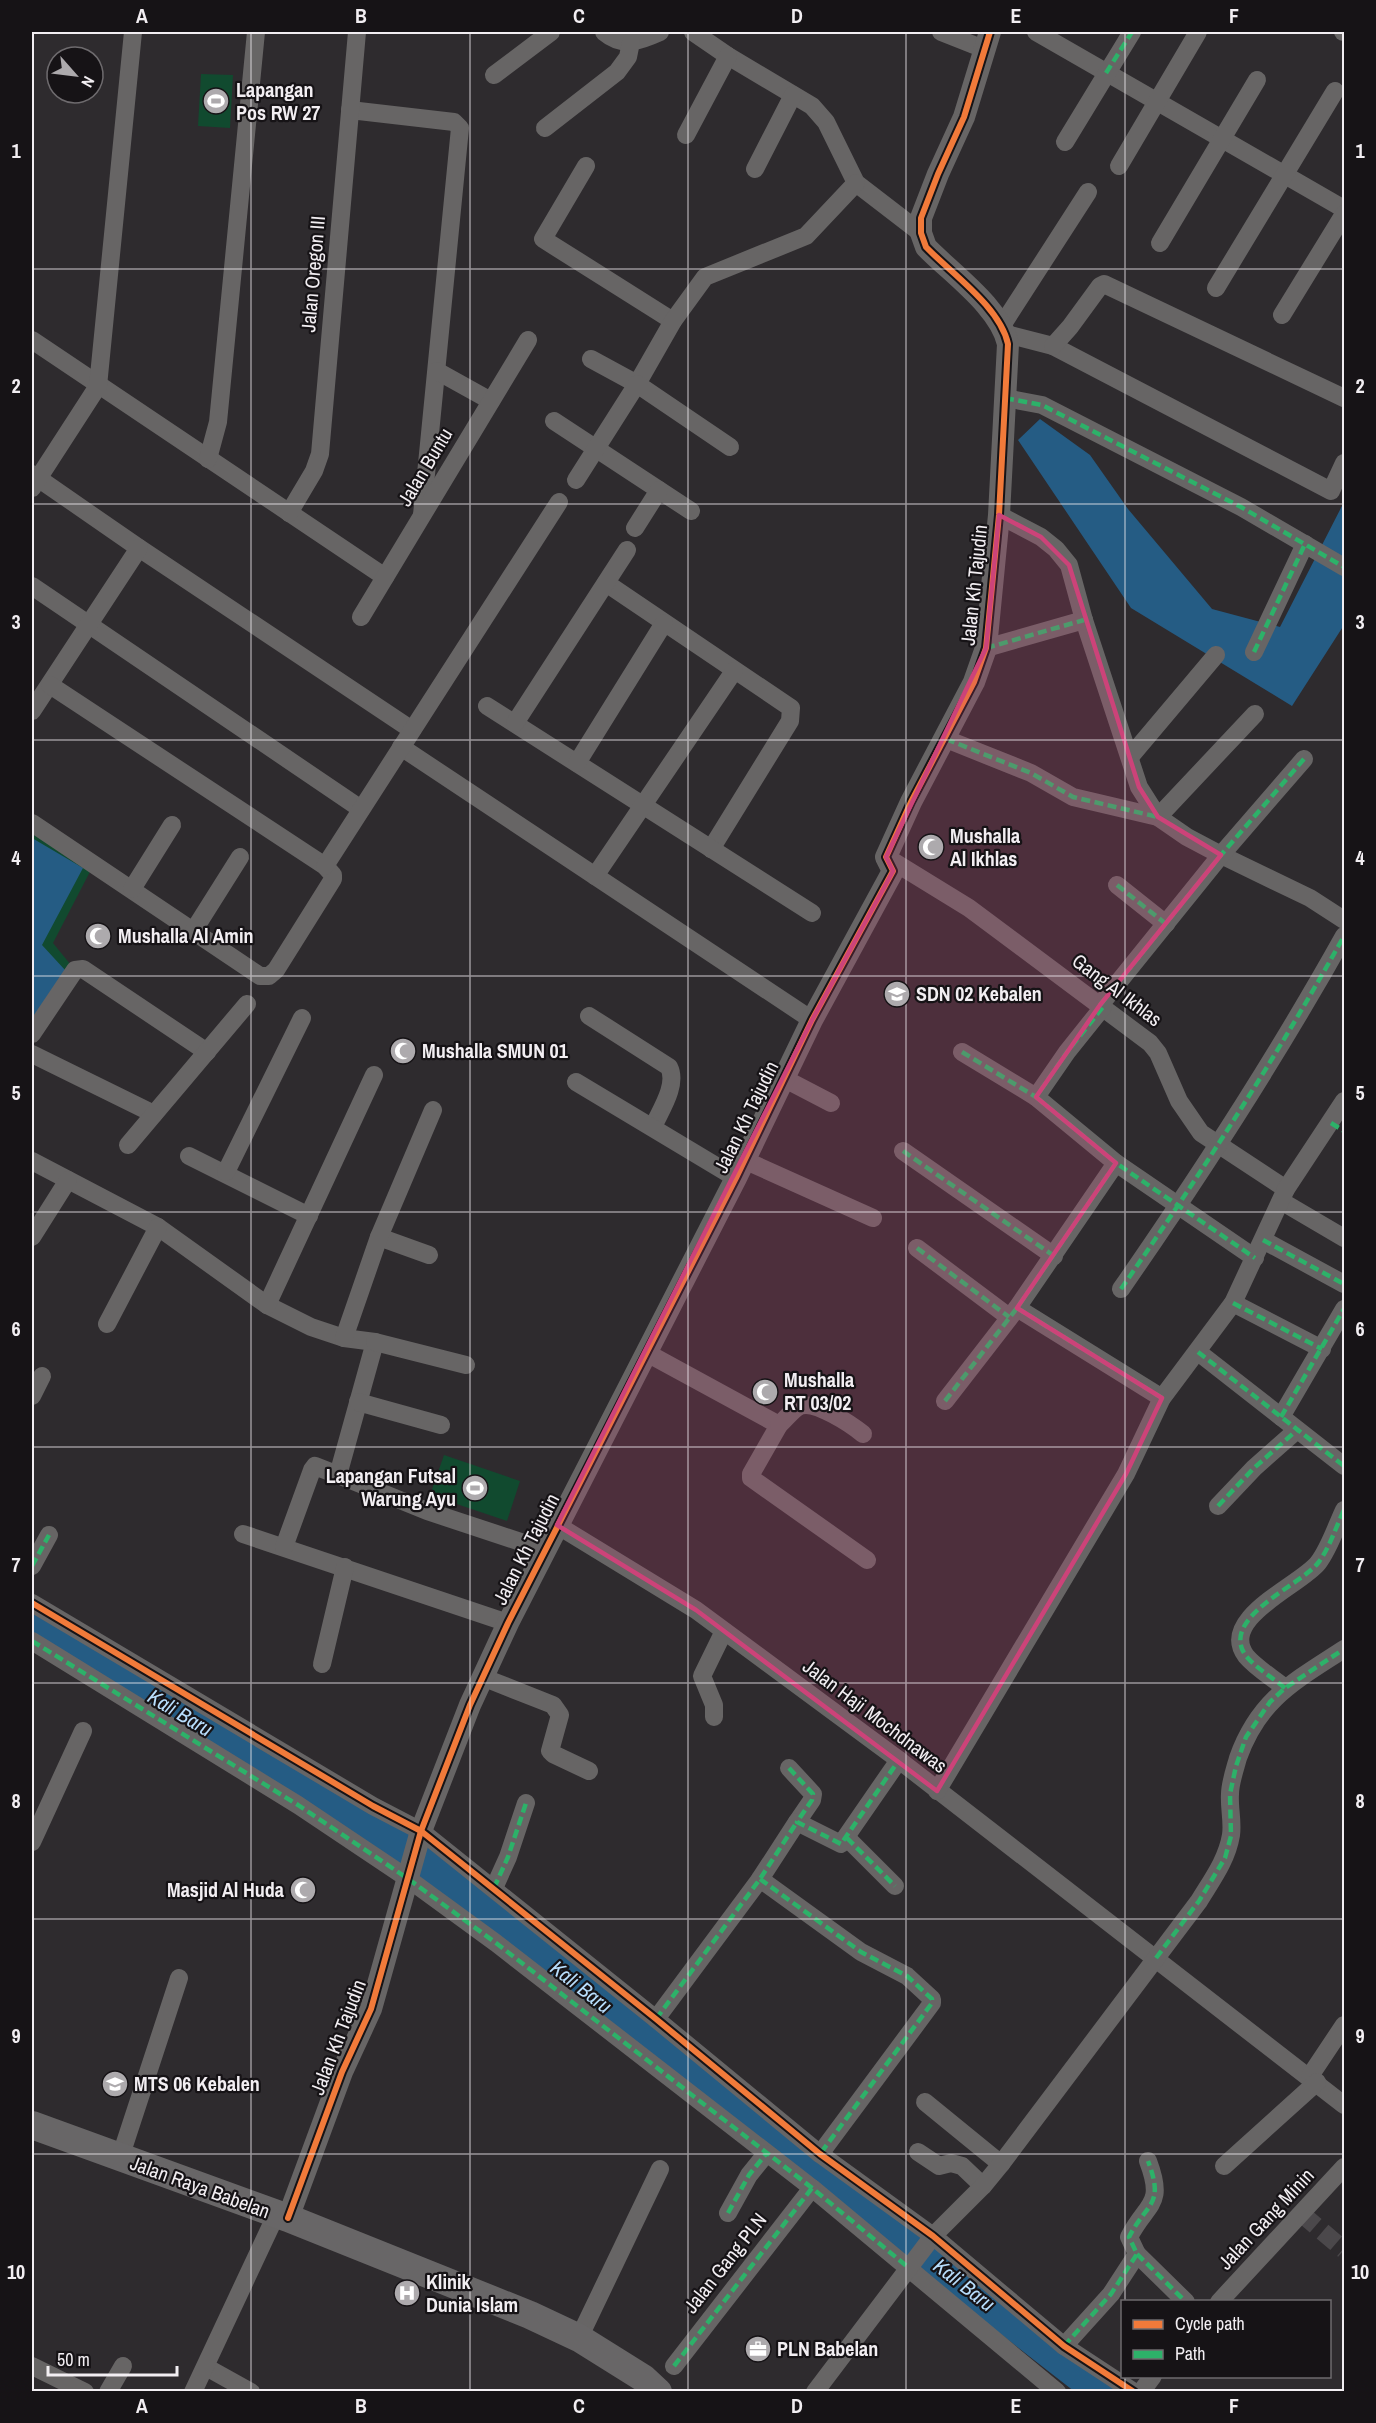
<svg xmlns="http://www.w3.org/2000/svg" width="1376" height="2423" viewBox="0 0 1376 2423" font-family="'Archivo Narrow',sans-serif">
	<style>
		.green { fill: #114a2f }
		.water { fill: #255c84 }
		.lines { fill: none; stroke-linecap: round; stroke-linejoin: round }
		.river { stroke: #255c84; stroke-width: 32 }
		.minor-tunnel { stroke: #4b484b; stroke-width: 18; stroke-dasharray: 18 9; stroke-linecap: butt }
		.minor { stroke: #676565; stroke-width: 18 }
		.tertiary { stroke: #676565; stroke-width: 22 }
		.primary { stroke: #686667; stroke-width: 28 }
		.quiet { stroke: #2db169; stroke-width: 4.5; stroke-dasharray: 9 4.5; stroke-linecap: butt }
		.cycleway-casing { stroke: #161316; stroke-width: 10 }
		.cycleway { stroke: #f17a3a; stroke-width: 6 }
		.marked { fill: #cc4379; fill-opacity: 0.2; stroke: #cc4379; stroke-width: 4.5; stroke-linejoin: round }
		.grid { fill: none; stroke: #f2eef2; stroke-width: 1.5; stroke-opacity: 0.55 }
		.labels { text-anchor: middle; stroke-width: 4.5; stroke-linejoin: round; paint-order: stroke }
		.poi-label { font-size: 20px; font-weight: bold; fill: #f2eef2; stroke: #161316; text-anchor: start }
		.street-label { font-size: 20px; fill: #f2eef2; stroke: #161316 }
		.water-label { font-size: 21px; font-style: italic; fill: #b8defd; stroke: #161316 }
		.neatline { fill: none; stroke: #f2eef2; stroke-width: 2 }
		.grid-label { font-size: 20px; text-anchor: middle; font-weight: bold; fill: #f2eef2 }
	</style>
	<rect width="100%" height="100%" fill="#2e2b2e"/>
	<g class="green">
		<polygon points="201,74 233,75 230,128 198,126"/>
		<polygon points="32,822 94,864 53,943 75,970 32,1034"/>
		<polygon points="444,1455 520,1481 507,1521 430,1495"/>
	</g>
	<g class="water">
		<polygon points="1040,419 1090,455 1128,509 1212,609 1280,627 1344,502 1344,625 1292,706 1131,608 1018,440"/>
		<polygon points="32,838 83,868 42,945 65,970 32,1019"/>
	</g>
	<g class="lines">
		<polyline class="river" points="32,1624 386,1835 1101,2392"/>
		<polyline class="minor-tunnel" points="1302,2214 1344,2250"/>
		<g class="minor">
			<path d="M604,32C623,48 640,41 660,32"/>
			<polyline points="693,32 728,56 812,106 826,122 856,183 921,233"/>
			<polyline points="941,32 984,49"/>
			<polyline points="1036,32 1344,209"/>
			<polyline points="1343,32 1344,32"/>
			<polyline points="494,75 551,32"/>
			<polyline points="350,110 454,122 460,128 422,515"/>
			<polyline points="545,128 617,72 628,57 631,42"/>
			<polyline points="686,135 728,56"/>
			<polyline points="1065,142 1132,32"/>
			<polyline points="586,166 543,239 673,321"/>
			<polyline points="1119,166 1198,32"/>
			<polyline points="755,169 793,95"/>
			<polyline points="1160,243 1257,80"/>
			<polyline points="1216,288 1335,91"/>
			<polyline points="1282,315 1344,214"/>
			<polyline points="1001,327 1088,192"/>
			<polyline points="1006,334 1053,346 1331,491 1344,463"/>
			<polyline points="32,340 385,577"/>
			<polyline points="1053,346 1070,327 1100,286 1104,284 1344,398"/>
			<polyline points="591,359 637,384 673,321 705,277 806,236 856,183"/>
			<polyline points="437,371 491,401"/>
			<polyline points="1005,398 1042,405 1241,507 1344,567"/>
			<polyline points="554,421 691,511"/>
			<polyline points="208,459 218,422 256,32"/>
			<polyline points="32,474 139,548 412,730"/>
			<polyline points="576,480 637,384 730,447"/>
			<polyline points="32,488 98,386 133,32"/>
			<polyline points="289,513 314,471 320,454 357,32"/>
			<polyline points="999,515 1041,537 1056,549 1069,565 1084,620 1139,787 1158,817 1187,837 1221,855 1310,898 1344,920"/>
			<polyline points="635,528 659,490"/>
			<polyline points="606,583 791,708 790,721 711,849"/>
			<polyline points="32,586 361,809"/>
			<polyline points="361,617 528,340"/>
			<polyline points="986,648 1084,620"/>
			<polyline points="1254,652 1305,544"/>
			<polyline points="487,706 812,913"/>
			<polyline points="32,711 139,548"/>
			<polyline points="515,723 627,550"/>
			<polyline points="946,739 1031,773 1073,797 1158,817 1255,714"/>
			<polyline points="401,747 812,1020"/>
			<polyline points="1130,757 1216,655"/>
			<polyline points="577,763 664,623"/>
			<polyline points="32,823 260,976 269,976 276,970 333,879 333,875 325,866 50,685"/>
			<polyline points="886,857 969,908 1150,1043 1158,1053 1179,1101 1201,1133 1286,1189"/>
			<polyline points="325,866 559,502"/>
			<polyline points="595,876 734,671"/>
			<polyline points="1117,885 1166,924"/>
			<polyline points="132,889 172,825"/>
			<polyline points="194,930 240,857"/>
			<polyline points="1100,1005 1221,855 1304,759"/>
			<path d="M589,1016L669,1067C678,1085 660,1111 653,1127"/>
			<polyline points="32,1034 75,970 83,969 207,1052"/>
			<polyline points="962,1052 1036,1097 1067,1052 1103,1007"/>
			<polyline points="32,1054 154,1114"/>
			<polyline points="783,1078 831,1103"/>
			<polyline points="576,1082 736,1178"/>
			<polyline points="1036,1097 1116,1163 1255,1258"/>
			<polyline points="128,1145 247,1004"/>
			<polyline points="903,1151 1054,1256"/>
			<polyline points="189,1156 309,1216"/>
			<polyline points="744,1160 873,1218"/>
			<polyline points="32,1161 158,1227 267,1305 311,1327 344,1338 375,1342 338,1475 427,1511 545,1550"/>
			<polyline points="226,1172 302,1018"/>
			<polyline points="1281,1201 1344,1238"/>
			<polyline points="32,1237 68,1180"/>
			<polyline points="379,1237 429,1255"/>
			<polyline points="1263,1240 1344,1284"/>
			<polyline points="917,1248 1009,1317"/>
			<path d="M1121,1289C1200,1175 1276,1058 1344,936"/>
			<polyline points="1233,1303 1322,1349"/>
			<polyline points="267,1305 374,1075"/>
			<polyline points="1017,1308 1162,1398"/>
			<polyline points="107,1324 158,1227"/>
			<polyline points="344,1338 379,1237 433,1110"/>
			<polyline points="375,1342 466,1365"/>
			<polyline points="1198,1352 1344,1466"/>
			<polyline points="647,1353 779,1425 751,1474 751,1478 867,1560"/>
			<polyline points="32,1396 42,1376"/>
			<polyline points="945,1401 1017,1308 1116,1163"/>
			<polyline points="358,1402 441,1425"/>
			<polyline points="1281,1417 1344,1309"/>
			<path d="M779,1425C785,1420 793,1409 800,1406C815,1400 852,1425 863,1434"/>
			<polyline points="1218,1506 1254,1468 1297,1430"/>
			<polyline points="557,1525 696,1610 899,1760 1344,2105"/>
			<polyline points="243,1534 508,1623"/>
			<polyline points="284,1547 312,1470 315,1466 338,1475"/>
			<polyline points="32,1566 49,1535"/>
			<polyline points="32,1603 373,1806 421,1831 656,2019 820,2154 933,2236 1064,2346 1134,2392"/>
			<polyline points="32,1641 298,1805 407,1878 496,1943 812,2188 1057,2392"/>
			<polyline points="322,1664 345,1567"/>
			<polyline points="482,1677 553,1705 560,1715 550,1751 553,1754 589,1771"/>
			<path d="M1285,1688C1273,1678 1256,1668 1246,1656C1218,1618 1301,1585 1318,1563C1329,1549 1336,1527 1344,1510"/>
			<polyline points="714,1717 714,1705 702,1676 724,1631"/>
			<polyline points="789,1768 813,1794 812,1800 797,1822 841,1844 899,1760"/>
			<polyline points="937,1791 1126,1474 1162,1398 1233,1303 1286,1189 1344,1101"/>
			<polyline points="847,1838 895,1886"/>
			<polyline points="32,1842 83,1731"/>
			<polyline points="760,1879 861,1952 907,1976 932,1999 932,2003 820,2154"/>
			<polyline points="494,1888 508,1857 526,1803"/>
			<polyline points="656,2019 760,1879 797,1822"/>
			<polyline points="1310,2076 1344,2025"/>
			<polyline points="925,2102 1001,2164"/>
			<polyline points="918,2152 939,2166 951,2163 962,2166 983,2186"/>
			<polyline points="120,2158 179,1978"/>
			<polyline points="1224,2166 1317,2082"/>
			<polyline points="728,2213 749,2175 766,2154"/>
			<polyline points="1137,2254 1186,2302"/>
			<polyline points="1219,2302 1344,2167"/>
			<polyline points="579,2338 660,2169"/>
			<path d="M1064,2346L1111,2294L1137,2254L1129,2237C1147,2202 1165,2206 1148,2161"/>
			<polyline points="32,2366 85,2392"/>
			<polyline points="674,2366 812,2188"/>
			<polyline points="206,2367 251,2392"/>
			<polyline points="108,2392 123,2366"/>
			<polyline points="193,2392 276,2215"/>
			<path d="M815,2392L933,2236L983,2186L1001,2164L1199,1901C1211,1881 1227,1860 1231,1835C1233,1822 1229,1808 1230,1794C1230,1783 1235,1769 1238,1758C1259,1699 1295,1681 1344,1649"/>
			<polyline points="1141,2392 1153,2376"/>
		</g>
		<path class="tertiary" d="M288,2218L342,2072L371,2009L421,1831L470,1705L508,1623L736,1178L812,1020L893,871L886,857L911,802L974,682L986,648L999,515L1008,344C1000,307 952,274 926,247L921,233V218L938,174L964,117L990,32"/>
		<polyline class="primary" points="32,2125 288,2218 530,2315 579,2338 643,2378 658,2392"/>
		<g class="quiet">
			<polyline points="1106,73 1132,32"/>
			<polyline points="1005,398 1042,405 1241,507 1344,567"/>
			<polyline points="986,648 1084,620"/>
			<polyline points="1254,652 1305,544"/>
			<polyline points="946,739 1031,773 1073,797 1158,817"/>
			<polyline points="1117,885 1166,924"/>
			<polyline points="1100,1005 1221,855 1304,759"/>
			<polyline points="962,1052 1036,1097 1067,1052 1103,1007"/>
			<polyline points="1036,1097 1116,1163 1255,1258"/>
			<polyline points="1331,1123 1344,1131"/>
			<polyline points="903,1151 1054,1256"/>
			<polyline points="1263,1240 1344,1284"/>
			<polyline points="917,1248 1009,1317"/>
			<path d="M1121,1289C1200,1175 1276,1058 1344,936"/>
			<polyline points="1233,1303 1322,1349"/>
			<polyline points="1017,1308 1162,1398"/>
			<polyline points="1198,1352 1344,1466"/>
			<polyline points="945,1401 1017,1308 1116,1163"/>
			<polyline points="1281,1417 1344,1309"/>
			<polyline points="1218,1506 1254,1468 1297,1430"/>
			<polyline points="32,1566 49,1535"/>
			<polyline points="32,1641 298,1805 407,1878 496,1943 812,2188 909,2268"/>
			<path d="M1285,1688C1273,1678 1256,1668 1246,1656C1218,1618 1301,1585 1318,1563C1329,1549 1336,1527 1344,1510"/>
			<polyline points="789,1768 813,1794 812,1800 797,1822 841,1844 899,1760"/>
			<polyline points="847,1838 895,1886"/>
			<polyline points="760,1879 861,1952 907,1976 932,1999 932,2003 820,2154"/>
			<polyline points="494,1888 508,1857 526,1803"/>
			<polyline points="1156,1958 1199,1901 1225,1858 1231,1836 1230,1794 1236,1766 1246,1737 1270,1702 1285,1688 1344,1649"/>
			<polyline points="656,2019 760,1879 797,1822"/>
			<polyline points="728,2213 749,2175 766,2154"/>
			<polyline points="1137,2254 1186,2302"/>
			<path d="M1064,2346L1111,2294L1137,2254L1129,2237C1147,2202 1165,2206 1148,2161"/>
			<polyline points="674,2366 812,2188"/>
		</g>
		<defs>
			<g id="cycleway">
				<polyline points="32,1603 373,1806 421,1831 656,2019 820,2154 933,2236 1064,2346 1134,2392"/>
				<path d="M288,2218L342,2072L371,2009L421,1831L470,1705L508,1623L736,1178L812,1020L893,871L886,857L911,802L974,682L986,648L999,515L1008,344C1000,307 952,274 926,247L921,233V218L938,174L964,117L990,32"/>
			</g>
		</defs>
		<use href="#cycleway" class="cycleway-casing"/>
		<use href="#cycleway" class="cycleway"/>
	</g>
	<path class="marked" d="M999,515L1041,537L1069,565L1139,787L1158,817L1221,855L1100,1005L1036,1097L1116,1163L1017,1308L1162,1398L1126,1474L937,1791L696,1610L557,1525L812,1020L893,871L886,857L986,648Z"/>
	<path class="grid" d="M251,32V2392M470,32V2392M688,32V2392M906,32V2392M1125,32V2302M32,269H1344M32,504H1344M32,740H1344M32,976H1344M32,1212H1344M32,1447H1344M32,1683H1344M32,1919H1344M32,2154H1344M1125,2376V2392"/>
	<defs>
		<symbol id="stadium-disc" viewBox="-11 -11 22 22"><circle r="9.5" fill="#adaaad" stroke="#161316"/><path d="M0-5a6.5 5 0 1 0 0 10a6.5 5 0 1 0 0-10ZM-3.5-1.8h7v3.6h-7Z" fill="#fff"/></symbol>
		<symbol id="mosque-disc" viewBox="-11 -11 22 22"><circle r="9.5" fill="#adaaad" stroke="#161316"/><path d="M3.5-4.9A6 6 0 1 0 3.5 4.9A5 5 0 1 1 3.5-4.9Z" fill="#fff"/></symbol>
		<symbol id="school-disc" viewBox="-11 -11 22 22"><circle r="9.5" fill="#adaaad" stroke="#161316"/><path d="M0-5L7-2L0 1L-7-2ZM-4 1L0 2.5L4 1V4Q0 6-4 4Z" fill="#fff"/></symbol>
		<symbol id="hospital-disc" viewBox="-11 -11 22 22"><circle r="9.5" fill="#adaaad" stroke="#161316"/><path d="M-5-5h3v3.5h4V-5h3V5h-3V1.5h-4V5h-3Z" fill="#fff"/></symbol>
		<symbol id="office-disc" viewBox="-11 -11 22 22"><circle r="9.5" fill="#adaaad" stroke="#161316"/><path d="M-6-3h4V-5.5h4V-3h4V5H-6ZM-1-4.5V-3h2v-1.5ZM-6 0V1H6V0Z" fill="#fff"/></symbol>
	</defs>
	<g fill-rule="evenodd">
		<use href="#stadium-disc" x="201" y="86" width="30" height="30"/>
		<use href="#mosque-disc" x="916" y="832" width="30" height="30"/>
		<use href="#mosque-disc" x="83" y="921" width="30" height="30"/>
		<use href="#school-disc" x="882" y="979" width="30" height="30"/>
		<use href="#mosque-disc" x="388" y="1036" width="30" height="30"/>
		<use href="#mosque-disc" x="750" y="1377" width="30" height="30"/>
		<use href="#stadium-disc" x="460" y="1473" width="30" height="30"/>
		<use href="#mosque-disc" x="288" y="1875" width="30" height="30"/>
		<use href="#school-disc" x="100" y="2069" width="30" height="30"/>
		<use href="#hospital-disc" x="392" y="2278" width="30" height="30"/>
		<use href="#office-disc" x="743" y="2334" width="30" height="30"/>
	</g>
	<g class="labels">
		<g class="poi-label">
			<text x="236" y="97">Lapangan<tspan x="236" dy="23">Pos RW 27</tspan></text>
			<text x="950" y="843">Mushalla<tspan x="950" dy="23">Al Ikhlas</tspan></text>
			<text x="118" y="943">Mushalla Al Amin</text>
			<text x="916" y="1001">SDN 02 Kebalen</text>
			<text x="422" y="1058">Mushalla SMUN 01</text>
			<text x="784" y="1387">Mushalla<tspan x="784" dy="23">RT 03/02</tspan></text>
			<text x="456" y="1483" text-anchor="end">Lapangan Futsal<tspan x="456" dy="23">Warung Ayu</tspan></text>
			<text x="284" y="1897" text-anchor="end">Masjid Al Huda</text>
			<text x="134" y="2091">MTS 06 Kebalen</text>
			<text x="426" y="2289">Klinik<tspan x="426" dy="23">Dunia Islam</tspan></text>
			<text x="777" y="2356">PLN Babelan</text>
		</g>
		<g class="street-label">
			<text transform="translate(313 274) rotate(-85)" y="7">Jalan Oregon III</text>
			<text transform="translate(425 467) rotate(-59)" y="7">Jalan Buntu</text>
			<text transform="translate(974 585) rotate(-84)" y="7">Jalan Kh Tajudin</text>
			<text transform="translate(1117 990) rotate(37)" y="7">Gang Al Ikhlas</text>
			<text transform="translate(746 1117) rotate(-64)" y="7">Jalan Kh Tajudin</text>
			<text transform="translate(526 1549) rotate(-63)" y="7">Jalan Kh Tajudin</text>
			<text transform="translate(875 1716) rotate(37)" y="7">Jalan Haji Mochdnawas</text>
			<text transform="translate(338 2037) rotate(-69)" y="7">Jalan Kh Tajudin</text>
			<text transform="translate(200 2187) rotate(20)" y="7">Jalan Raya Babelan</text>
			<text transform="translate(1266 2219) rotate(-47)" y="7">Jalan Gang Minin</text>
			<text transform="translate(725 2263) rotate(-52)" y="7">Jalan Gang PLN</text>
		</g>
		<g class="water-label">
			<text transform="translate(180 1713) rotate(31)" y="7">Kali Baru</text>
			<text transform="translate(581 1987) rotate(38)" y="7">Kali Baru</text>
			<text transform="translate(964 2285) rotate(38)" y="7">Kali Baru</text>
		</g>
	</g>
	<rect width="1376" height="2423" fill="none" stroke="#161316" stroke-width="66"/>
	<rect x="1121" y="2300" width="210" height="78" fill="#161316" stroke="#6e6b6e" stroke-width="1.5"/>
	<rect x="1133" y="2320" width="30" height="9" fill="#f17a3a" stroke="#6e6b6e" stroke-width="1.5"/>
	<text x="1175" y="2330" font-size="18" fill="#f2eef2">Cycle path</text>
	<rect x="1133" y="2350" width="30" height="9" fill="#2db169" stroke="#6e6b6e" stroke-width="1.5"/>
	<text x="1175" y="2360" font-size="18" fill="#f2eef2">Path</text>
	<g transform="translate(75 75) rotate(118)"><circle r="28" fill="#161316" stroke="#6e6b6e" stroke-width="1.5"/>
	<path d="M0-4.5L10 22L0 15L-10 22Z" fill="#adaaad"/>
	<text y="-9" font-size="16" font-weight="bold" text-anchor="middle" fill="#f2eef2">N</text>
	</g>
	<path d="M48 2366v9h129v-9" fill="none" stroke="#f2eef2" stroke-width="3"/>
	<text x="57" y="2366" font-size="18" fill="#f2eef2" stroke="#161316" stroke-width="4.5" paint-order="stroke">50 m</text>
	<rect x="33" y="33" width="1310" height="2357" class="neatline"/>
	<g class="grid-label">
		<text x="142" y="23">A</text>
		<text x="361" y="23">B</text>
		<text x="579" y="23">C</text>
		<text x="797" y="23">D</text>
		<text x="1016" y="23">E</text>
		<text x="1234" y="23">F</text>
		<text x="16" y="158">1</text>
		<text x="1360" y="158">1</text>
		<text x="16" y="393">2</text>
		<text x="1360" y="393">2</text>
		<text x="16" y="629">3</text>
		<text x="1360" y="629">3</text>
		<text x="16" y="865">4</text>
		<text x="1360" y="865">4</text>
		<text x="16" y="1100">5</text>
		<text x="1360" y="1100">5</text>
		<text x="16" y="1336">6</text>
		<text x="1360" y="1336">6</text>
		<text x="16" y="1572">7</text>
		<text x="1360" y="1572">7</text>
		<text x="16" y="1808">8</text>
		<text x="1360" y="1808">8</text>
		<text x="16" y="2043">9</text>
		<text x="1360" y="2043">9</text>
		<text x="16" y="2279">10</text>
		<text x="1360" y="2279">10</text>
		<text x="142" y="2413">A</text>
		<text x="361" y="2413">B</text>
		<text x="579" y="2413">C</text>
		<text x="797" y="2413">D</text>
		<text x="1016" y="2413">E</text>
		<text x="1234" y="2413">F</text>
	</g>
</svg>
